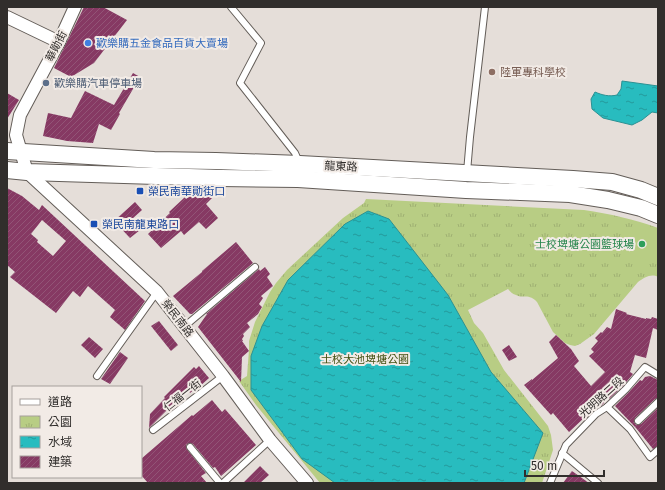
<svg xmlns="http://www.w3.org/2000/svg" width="665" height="490" viewBox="0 0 665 490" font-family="'Fira Sans','Noto Sans TC',sans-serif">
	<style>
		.park { fill: url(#park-tufts) }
		.pitch { fill: #b8cd84 }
		.water { fill: url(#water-ripples); stroke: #2b9193 }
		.building { fill: url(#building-hatch); fill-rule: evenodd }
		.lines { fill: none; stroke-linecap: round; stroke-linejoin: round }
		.service-casing { stroke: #635d58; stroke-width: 8 }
		.minor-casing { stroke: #635d58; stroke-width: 14 }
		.tertiary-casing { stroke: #635d58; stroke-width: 18 }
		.service { stroke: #fff; stroke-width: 6 }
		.minor { stroke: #fff; stroke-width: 12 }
		.tertiary { stroke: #fff; stroke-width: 16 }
		.shop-dot { fill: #3f7fe0; stroke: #f2ebe6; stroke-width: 1.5 }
		.education-dot { fill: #8d6e63; stroke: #f2ebe6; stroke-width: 1.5 }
		.service-dot { fill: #5c6f8a; stroke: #f2ebe6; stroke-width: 1.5 }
		.transit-dot { fill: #1a4fb4; stroke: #f2ebe6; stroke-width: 1.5 }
		.leisure-dot { fill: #2e9e5b; stroke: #f2ebe6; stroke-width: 1.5 }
		.labels { text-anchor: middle; stroke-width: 4; stroke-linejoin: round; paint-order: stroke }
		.shop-label { font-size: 11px; fill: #366cbe; stroke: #f2ebe6; text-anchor: start }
		.street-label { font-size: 11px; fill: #312e2c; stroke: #f2ebe6 }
		.education-label { font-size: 11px; fill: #785e54; stroke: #f2ebe6; text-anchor: start }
		.service-label { font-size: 11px; fill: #4e5e75; stroke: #f2ebe6; text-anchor: start }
		.transit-label { font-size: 11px; fill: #164399; stroke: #f2ebe6; text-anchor: start }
		.leisure-label { font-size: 11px; fill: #27864d; stroke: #f2ebe6; text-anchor: end }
		.park-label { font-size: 11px; fill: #435112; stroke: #f2ebe6 }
	</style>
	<defs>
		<pattern id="park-tufts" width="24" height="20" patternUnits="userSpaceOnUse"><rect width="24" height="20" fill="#b8cd84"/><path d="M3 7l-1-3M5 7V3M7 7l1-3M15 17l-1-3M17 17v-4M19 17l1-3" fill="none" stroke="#9fb072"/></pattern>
		<pattern id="water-ripples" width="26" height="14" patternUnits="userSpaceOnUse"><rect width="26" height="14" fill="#28bcbf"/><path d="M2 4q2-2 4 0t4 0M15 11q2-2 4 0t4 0" fill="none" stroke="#23999b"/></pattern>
		<pattern id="building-hatch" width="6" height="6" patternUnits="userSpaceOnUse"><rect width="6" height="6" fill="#863963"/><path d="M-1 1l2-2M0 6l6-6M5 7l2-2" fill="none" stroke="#925476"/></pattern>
	</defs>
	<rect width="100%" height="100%" fill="#e5ded9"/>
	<path class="park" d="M366,199L584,210C610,214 634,219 658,228V277C651,273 644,278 638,282L594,334L580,344L575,346L570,345L565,343L553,332L537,302C528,293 524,299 516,295C512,294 510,291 508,289L468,310L474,323L483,333L504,370L548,426L551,435L553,450L542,483H320L256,405L239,381L247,376L249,350V341L255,322L270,292L276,283L287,270L343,218L364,203Z"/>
	<polygon class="pitch" points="633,226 658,236 658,265 623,251"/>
	<g class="water">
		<path d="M622,81L658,86V113L652,112L642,120L632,125L603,118L592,109L591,99L595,92C602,95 609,97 617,95L621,89Z"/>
		<polygon points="368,211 389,219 448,295 491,372 543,433 524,483 335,483 302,459 251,390 251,356 262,326 288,280 345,224"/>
	</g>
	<g class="building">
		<polygon points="84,7 103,7 127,20 94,63 71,77 54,68"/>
		<polygon points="133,73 140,77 119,113 120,114 111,130 99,124 93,143 67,141 43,136 48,113 71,118 85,91 114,105"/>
		<polygon points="7,93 19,100 7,119"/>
		<path d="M7,188L22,196L39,210L42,205L145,301L125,330L110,317L115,310L88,286L80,297L73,291L56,313L10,277L15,272L7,265ZM42,220L66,241L53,256L37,242L38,240L31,234Z"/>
		<polygon points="193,194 216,194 206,204 218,218 206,229 199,222 184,235 181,231 161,248 148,234 170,213 169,212 185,197 186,199"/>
		<polygon points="135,202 142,210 132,219 140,230 130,238 114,221"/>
		<polygon points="236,242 253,263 192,314 190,314 173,296 202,272 202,271"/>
		<polygon points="265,267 270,274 267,277 273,286 261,296 263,298 259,304 262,307 258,314 247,323 250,327 243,334 244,336 242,339 243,341 242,341 249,351 242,357 241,382 198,327 207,314 206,314 259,269 260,271"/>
		<polygon points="616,309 627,313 626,314 646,319 646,318 651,319 652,317 658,319 658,330 653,328 646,358 635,355 630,372 633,374 623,386 609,399 608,398 603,404 601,406 599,404 569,432 553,413 551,415 524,385 532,379 532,380 558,358 549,342 556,335 571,349 579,361 574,366 591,386 605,372 589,356 594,352 591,349 598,341 595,338 601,332 602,333 607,327 611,329"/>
		<polygon points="159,321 178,345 171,351 151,326"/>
		<polygon points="89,337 103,349 95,358 81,345"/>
		<polygon points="509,345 517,357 509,361 502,350"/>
		<polygon points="120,352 128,358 110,384 101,379"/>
		<polygon points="199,366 209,378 198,388 197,387 190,393 189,391 173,406 172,405 149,428 150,414 165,398 164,397 194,367 196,369"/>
		<polygon points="650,376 658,380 658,398 655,399 635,418 634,422 636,425 641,424 658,408 658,446 653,449 636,428 615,406 629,392 640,380 642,381 645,377"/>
		<polygon points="212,400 222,412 225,409 256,445 221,476 215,467 213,468 193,444 189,443 186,445 186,448 206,473 201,476 207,483 148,483 141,475 141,459 192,415 193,416"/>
		<polygon points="260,466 269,475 260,483 243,483"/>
		<polygon points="572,471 589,483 563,483"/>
	</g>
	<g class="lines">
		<defs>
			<g id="service">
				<polyline points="231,7 261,43 240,83 295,153 299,162"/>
				<polyline points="467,172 470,137 485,7"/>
				<polyline points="185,326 255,267"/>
				<polyline points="97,376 157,292"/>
				<polyline points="607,407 630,429 650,457 658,450"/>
				<polyline points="638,421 658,402"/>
				<polyline points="153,430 223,376"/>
				<polyline points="190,447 220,483"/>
				<polyline points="562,453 598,483"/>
				<polyline points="223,483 270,440"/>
				<polyline points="550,483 566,445 596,414 607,407 626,389 645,367 658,375"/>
			</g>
			<g id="minor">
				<polyline points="75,7 59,42 20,115 16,135 27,172 157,292 223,376 270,440 307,483"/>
				<polyline points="7,17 59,42"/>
			</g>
			<g id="tertiary">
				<polyline points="7,151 154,160 216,161 300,164 573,179 612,182 641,190 658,197"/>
				<polyline points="7,170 27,172 221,178 298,179 466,190 570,194 608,200 641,208 658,215"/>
			</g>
		</defs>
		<use href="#service" class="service-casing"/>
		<use href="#minor" class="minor-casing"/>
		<use href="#tertiary" class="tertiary-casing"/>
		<use href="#service" class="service"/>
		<use href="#minor" class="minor"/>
		<use href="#tertiary" class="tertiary"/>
	</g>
	<circle class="shop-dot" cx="88" cy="43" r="4"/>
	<circle class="education-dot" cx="492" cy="72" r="4"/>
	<circle class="service-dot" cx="46" cy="83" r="4"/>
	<g class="transit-dot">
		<rect x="136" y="187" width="8" height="8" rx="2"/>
		<rect x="90" y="220" width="8" height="8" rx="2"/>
	</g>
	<circle class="leisure-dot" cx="642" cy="244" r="4"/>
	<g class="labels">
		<g class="shop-label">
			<text x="96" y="47">歡樂購五金食品百貨大賣場</text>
		</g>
		<g class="street-label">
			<text transform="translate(56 46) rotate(-63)" y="4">華勛街</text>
			<text transform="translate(341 166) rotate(3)" y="4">龍東路</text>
			<text transform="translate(178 318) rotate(52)" y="4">榮民南路</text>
			<text transform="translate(182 395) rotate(-38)" y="4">仁福一街</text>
			<text transform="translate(601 397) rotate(-42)" y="4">光明路二段</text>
		</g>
		<g class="education-label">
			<text x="500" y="76">陸軍專科學校</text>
		</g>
		<g class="service-label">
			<text x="54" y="87">歡樂購汽車停車場</text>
		</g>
		<g class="transit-label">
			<text x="148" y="195">榮民南華勛街口</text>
			<text x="102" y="228">榮民南龍東路口</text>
		</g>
		<g class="leisure-label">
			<text x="634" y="248">士校埤塘公園籃球場</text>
		</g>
		<g class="park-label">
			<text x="365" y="363">士校大池埤塘公園</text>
		</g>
	</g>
	<rect width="665" height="490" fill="none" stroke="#312e2c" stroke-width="16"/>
	<rect x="12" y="386" width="130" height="92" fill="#f2ebe6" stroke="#a59f9c"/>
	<rect x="20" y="399" width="20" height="6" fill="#ffffff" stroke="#a59f9c"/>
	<text x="48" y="406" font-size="12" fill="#312e2c">道路</text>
	<rect x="20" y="416" width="20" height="12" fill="url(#park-tufts)" stroke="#a59f9c"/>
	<text x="48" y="426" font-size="12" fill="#312e2c">公園</text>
	<rect x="20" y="436" width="20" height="12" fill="url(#water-ripples)" stroke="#a59f9c"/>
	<text x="48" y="446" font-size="12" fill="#312e2c">水域</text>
	<rect x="20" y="456" width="20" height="12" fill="url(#building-hatch)" stroke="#a59f9c"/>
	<text x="48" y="466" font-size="12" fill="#312e2c">建築</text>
	<path d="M525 470v6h79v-6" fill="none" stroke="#312e2c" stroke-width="2"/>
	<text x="531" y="470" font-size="12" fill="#312e2c" stroke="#f2ebe6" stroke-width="3" paint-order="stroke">50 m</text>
</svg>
